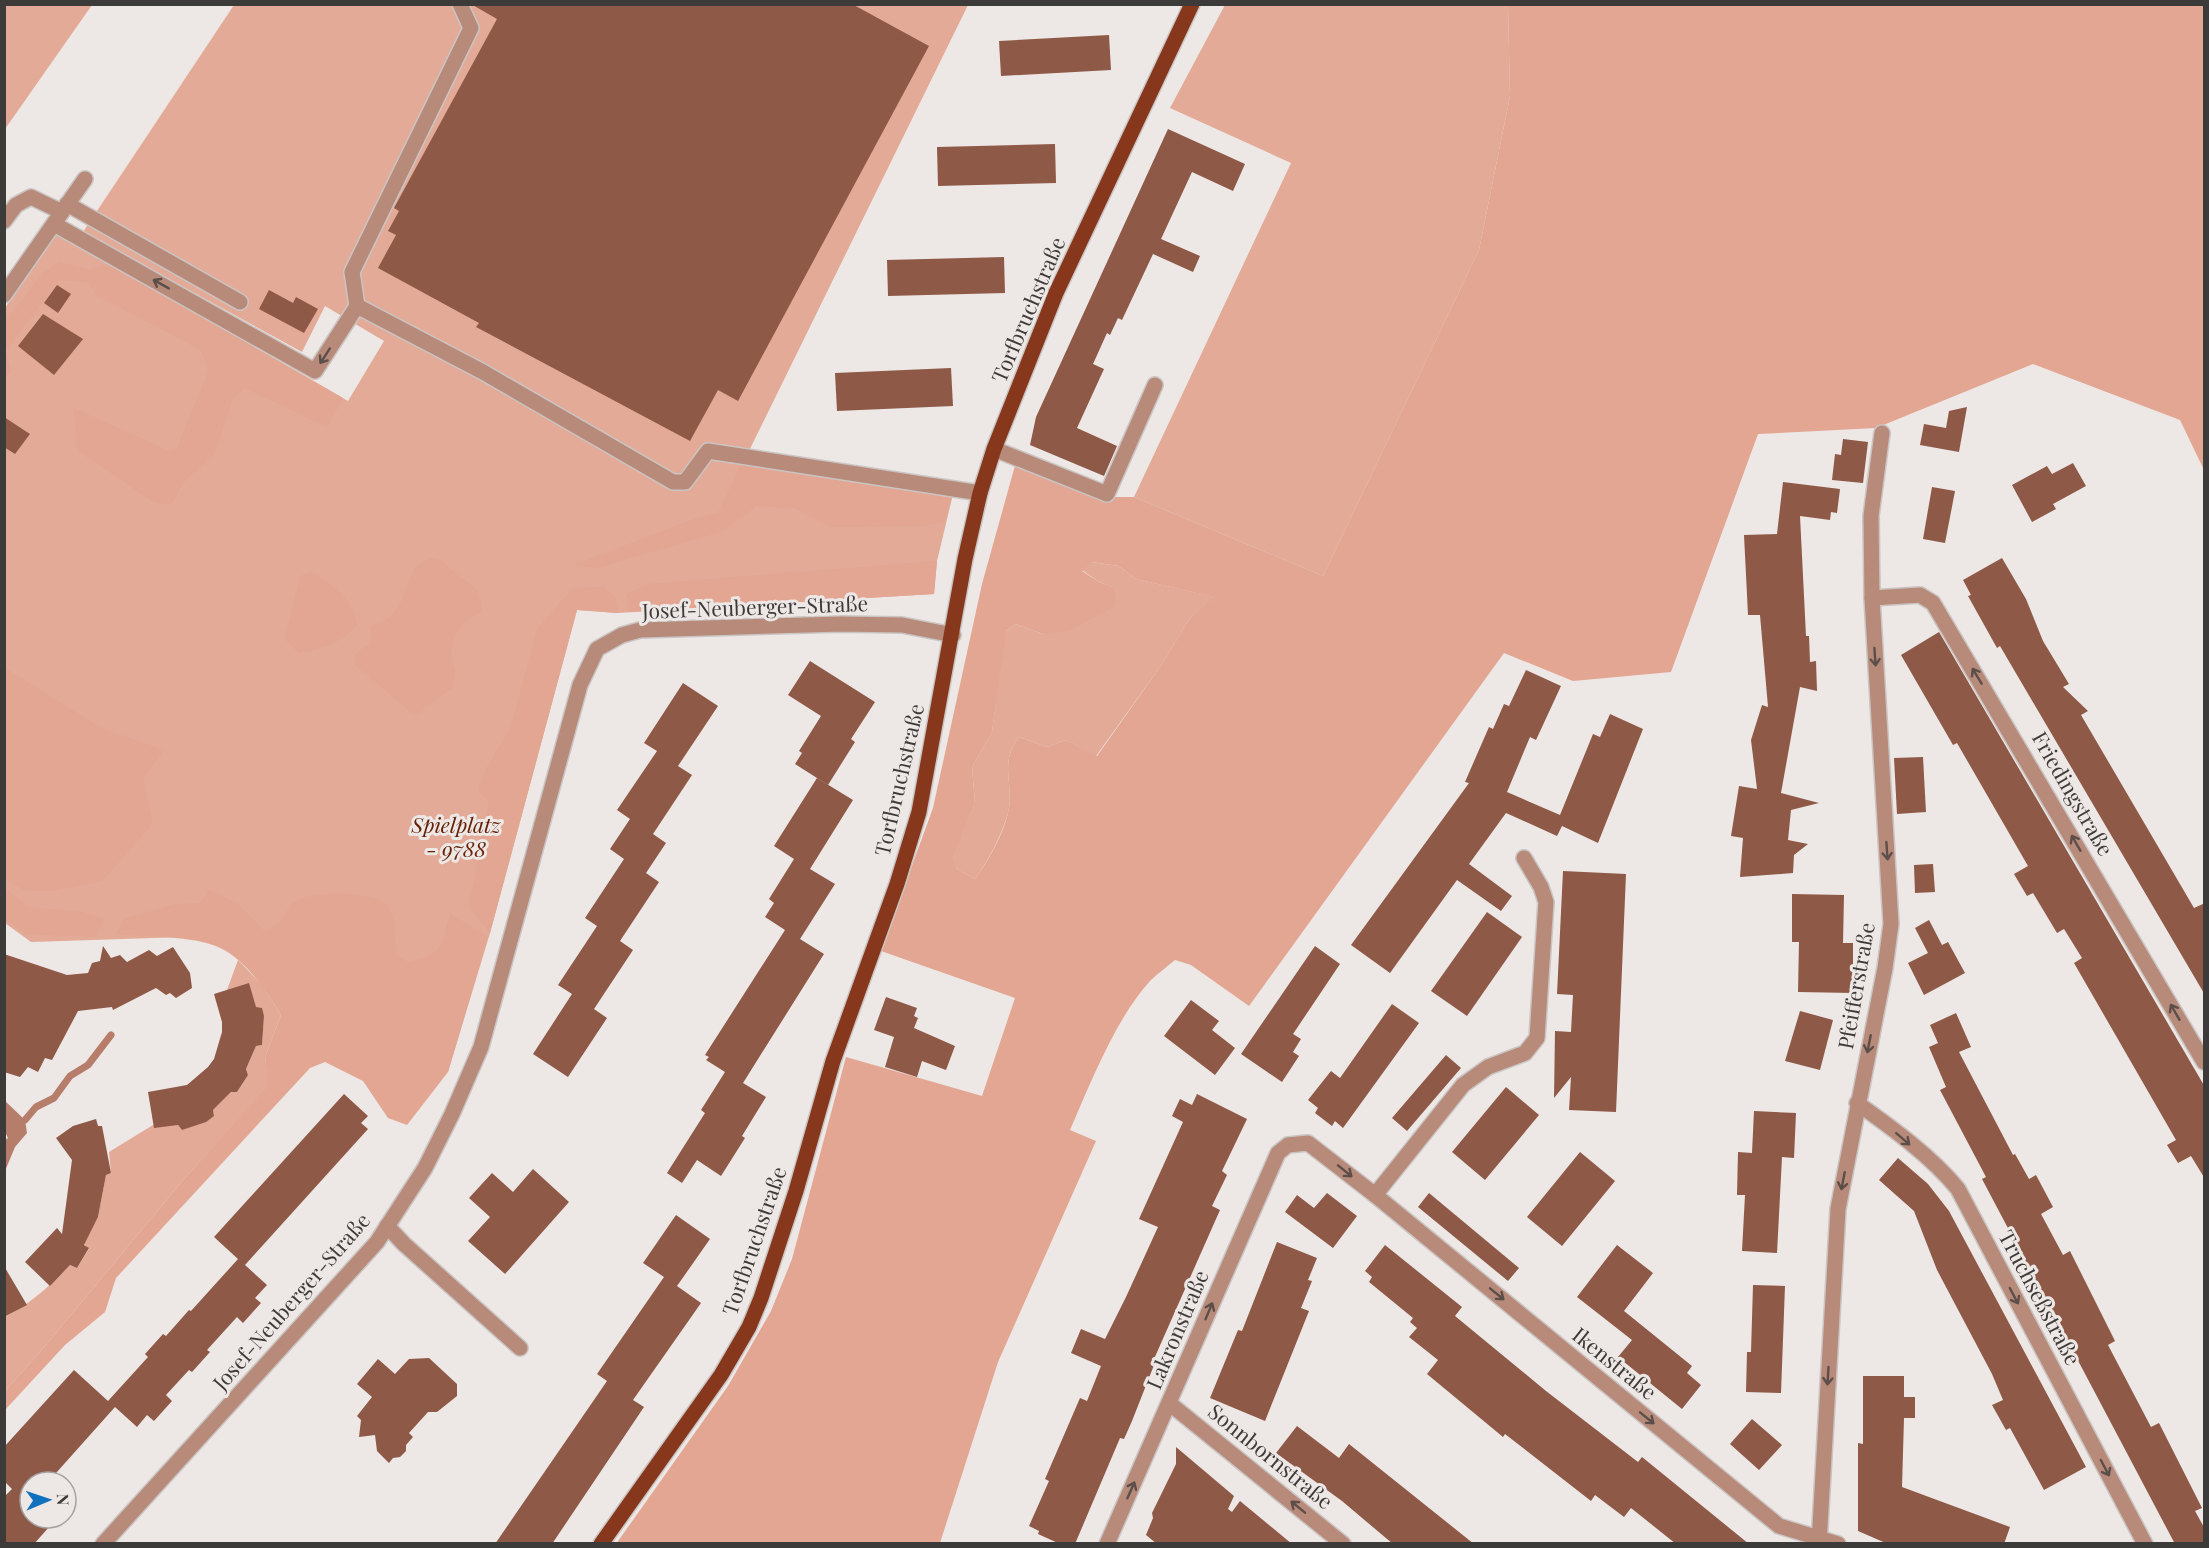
<svg xmlns="http://www.w3.org/2000/svg" width="2209" height="1548" viewBox="0 0 2209 1548" font-family="'Playfair Display',serif">
	<style>
		.green { fill: #e2aa97 }
		.forest { fill: #e2a692; fill-rule: evenodd }
		.water { fill: #b67d6a }
		.lines { fill: none; stroke-linecap: round; stroke-linejoin: round }
		.stream { stroke: #b67d6a; stroke-width: 7 }
		.building { fill: #8e5947 }
		.minor-casing { stroke: #cac5c3; stroke-width: 18 }
		.major-casing { stroke: #cac5c3; stroke-width: 18 }
		.minor { stroke: #b88a7a; stroke-width: 15 }
		.major { stroke: #87371b; stroke-width: 15 }
		.oneway { stroke: #5c4f4a }
		.labels { text-anchor: middle; stroke-width: 6; stroke-linejoin: round; paint-order: stroke }
		.street-label { font-size: 21px; fill: #3d3b3a; stroke: #ede7e5 }
		.park-label { font-size: 21px; font-style: italic; fill: #662004; stroke: #ede7e5 }
	</style>
	<rect width="100%" height="100%" fill="#ede7e5"/>
	<g class="green">
		<polygon points="4,5 92,5 5,129 4,129"/>
		<polygon points="234,5 968,5 745,459 954,490 937,561 934,594 618,613 577,610 490,933 448,1072 245,935 31,942 5,923 5,308 57,233 348,401 384,341 325,306 302,352 83,232"/>
		<polygon points="1225,5 1508,5 1510,96 1479,250 1323,576 1134,497 1291,163 1170,108"/>
		<path d="M1091,562L1119,566L1136,579L1215,597L1190,618L1160,667L1096,756L1066,740L1047,747L1019,737C998,765 1015,784 1008,813C1001,837 989,859 975,879L957,869L951,857L975,804L972,767L992,732L1005,632L1015,624L1043,634L1113,587L1099,582L1082,570Z"/>
		<path d="M238,960L262,985L281,1015L265,1057L269,1086L184,1179L46,1345L5,1391V1317C30,1304 50,1286 70,1265L77,1268L89,1249L84,1244L98,1217L106,1175L111,1173L109,1152L153,1125H178L182,1130L214,1116L213,1110L231,1092H237L248,1075L246,1069L256,1046L262,1045L264,1016L256,1007L227,990Z"/>
	</g>
	<g class="forest">
		<path d="M1508,5H2204V470L2180,420L2033,364L1876,428L1758,434L1671,672L1573,681L1504,653L1249,1006L1191,965L1175,960C1167,967 1158,973 1150,981C1116,1018 1090,1084 1070,1130L1096,1141L998,1362L940,1543L616,1544L728,1386L771,1311L792,1259L846,1057L982,1096L1015,998L881,951L933,808L982,584L1016,462L1108,497H1134L1323,576L1479,250L1510,96ZM1092,562L1119,566L1136,579L1214,597L1190,618L1160,667L1097,756L1066,740L1047,747L1019,737C998,765 1015,784 1008,813C1002,837 989,859 975,879L957,869L952,857L975,804L972,767L992,732L1006,631L1015,624L1043,634L1070,630L1113,607L1116,597L1113,587L1099,582L1082,571Z"/>
		<polygon points="59,262 90,270 109,263 343,398 327,427 245,388 233,398 214,455 184,482 171,504 155,503 77,450 74,408 169,451 177,448 209,370 201,350 98,296 87,282 59,280 6,351 11,372 5,378 4,323 42,274"/>
		<polygon points="744,459 954,490 944,522 923,526 830,527 795,508 756,506 724,531 596,568 574,565 694,519 718,513"/>
		<path d="M432,558C443,560 444,564 452,570C468,584 483,587 482,611C478,615 474,615 470,618C454,628 446,654 455,669L452,688L425,707L421,714L414,715L354,664V655L371,643V627C419,610 395,570 432,558Z"/>
		<polygon points="937,561 934,594 629,612 627,594 649,584"/>
		<path d="M311,572C334,586 352,597 357,625C346,641 318,650 299,653L285,639L300,576Z"/>
		<polygon points="604,587 615,597 618,613 577,610 490,933 469,906 489,803 478,790 486,769 511,727 537,629 573,588"/>
		<polygon points="5,668 103,729 164,750 143,779 152,820 150,827 102,881 52,891 35,891 24,890 5,879"/>
		<polygon points="5,888 30,908 78,911 105,919 94,937 26,934 5,919"/>
		<path d="M210,890L238,904L264,931C288,924 281,910 297,901C313,890 380,891 389,908C397,922 394,939 396,954L407,962C440,957 443,945 450,914L488,937L448,1072L407,1125L388,1118L363,1081L325,1062L310,1068L116,1278L105,1312L65,1345L5,1410V1391L46,1345L184,1179L268,1086L265,1057L281,1015C267,992 250,966 226,951C200,935 148,937 116,934L124,919L176,904L201,903Z"/>
	</g>
	<polygon class="water" points="5,1101 25,1120 27,1133 15,1147 5,1171 5,1140 8,1138 5,1132"/>
	<g class="lines">
		<polyline class="stream" points="25,1120 36,1107 54,1098 70,1076 88,1065 111,1035"/>
	</g>
	<g class="building">
		<polygon points="471,4 852,4 929,46 738,401 718,390 690,441 476,327 479,323 378,268 396,235 388,231 399,211 394,208 497,19"/>
		<polygon points="1109,35 1111,70 1001,76 999,41"/>
		<polygon points="1168,129 1245,164 1233,191 1192,172 1161,239 1200,256 1193,272 1153,254 1122,320 1118,318 1110,335 1107,333 1093,364 1104,369 1077,428 1117,446 1104,476 1030,445 1036,417"/>
		<polygon points="1055,144 1056,183 938,186 937,147"/>
		<polygon points="1004,257 1005,293 888,296 887,260"/>
		<polygon points="57,285 71,294 58,313 44,303"/>
		<polygon points="269,290 293,303 296,297 318,309 304,333 259,309"/>
		<polygon points="43,314 83,339 54,375 18,346"/>
		<polygon points="951,368 953,406 837,411 835,373"/>
		<polygon points="1967,407 1959,452 1920,445 1924,424 1946,428 1949,411"/>
		<polygon points="4,417 30,434 15,454 4,447"/>
		<polygon points="1843,439 1868,442 1863,483 1832,480 1835,454 1841,455"/>
		<polygon points="2073,463 2086,486 2053,504 2056,509 2032,522 2012,485 2047,466 2052,474"/>
		<polygon points="1783,482 1840,489 1837,513 1831,512 1830,520 1800,516 1806,636 1809,636 1810,662 1816,661 1817,691 1800,687 1781,793 1819,803 1791,810 1788,840 1808,844 1794,855 1793,873 1740,877 1743,838 1731,836 1739,786 1757,789 1751,740 1762,705 1768,707 1760,615 1748,615 1744,535 1777,534"/>
		<polygon points="1932,487 1955,491 1945,543 1923,539"/>
		<polygon points="2002,558 2026,599 2043,641 2069,684 2063,687 2088,711 2081,715 2194,908 2205,903 2205,995 2000,646 1997,648 1968,596 1971,595 1963,580"/>
		<polygon points="1939,632 2205,1087 2205,1179 2191,1156 2178,1163 2167,1145 2176,1140 2074,963 2082,958 2064,929 2057,933 2033,893 2027,896 2014,874 2028,866 1957,743 1953,745 1901,655"/>
		<polygon points="810,661 875,702 851,739 855,742 828,785 795,764 802,753 799,751 821,716 788,695"/>
		<polygon points="1526,670 1561,686 1536,740 1530,737 1507,792 1560,815 1593,734 1600,737 1610,714 1643,729 1598,843 1562,826 1557,836 1506,813 1469,864 1512,896 1501,911 1457,880 1390,973 1351,945 1469,783 1465,782 1489,727 1493,729 1504,704 1509,706"/>
		<polygon points="683,683 718,706 678,766 692,775 653,834 666,843 646,873 659,882 620,941 633,950 594,1009 607,1018 568,1077 533,1054 572,994 558,985 597,926 585,918 624,859 610,849 630,819 617,810 657,751 644,743"/>
		<polygon points="1923,757 1926,812 1897,814 1894,758"/>
		<polygon points="817,778 853,800 810,869 835,884 800,939 824,954 743,1083 766,1097 742,1136 745,1138 721,1176 697,1160 682,1183 667,1173 705,1113 701,1110 725,1072 706,1060 709,1057 705,1055 785,930 765,917 774,903 769,899 794,859 774,846"/>
		<polygon points="1933,864 1935,892 1915,893 1914,865"/>
		<polygon points="1563,871 1626,874 1616,1112 1569,1110 1571,1077 1554,1098 1555,1031 1571,1032 1573,995 1557,994"/>
		<polygon points="1792,894 1844,895 1843,943 1853,943 1853,993 1798,992 1799,942 1792,942"/>
		<polygon points="1487,912 1522,937 1467,1016 1431,991"/>
		<polygon points="1929,920 1942,945 1948,942 1965,973 1924,995 1908,963 1928,953 1915,928"/>
		<polygon points="103,946 111,958 120,955 127,962 149,950 157,956 173,947 190,973 192,988 176,998 170,993 166,995 156,988 113,1010 112,1007 78,1011 52,1060 45,1058 38,1072 28,1067 20,1077 4,1072 4,954 67,975 88,973 92,963 100,961"/>
		<polygon points="1315,946 1340,964 1293,1034 1301,1039 1293,1052 1299,1056 1282,1082 1241,1054"/>
		<polygon points="249,983 256,1007 262,1008 264,1016 262,1045 256,1046 246,1069 248,1075 237,1092 231,1092 213,1110 214,1116 206,1122 182,1130 178,1125 154,1128 148,1092 187,1085 208,1067 214,1059 222,1032 222,1022 214,994"/>
		<polygon points="886,997 917,1008 914,1016 918,1018 914,1028 955,1046 946,1070 922,1061 917,1077 885,1067 894,1037 874,1030"/>
		<polygon points="1191,1000 1219,1021 1212,1030 1235,1048 1215,1075 1164,1036"/>
		<polygon points="1392,1004 1419,1023 1343,1128 1335,1121 1332,1126 1315,1113 1318,1108 1308,1100 1331,1071 1340,1078"/>
		<polygon points="1800,1011 1833,1020 1820,1070 1785,1061"/>
		<polygon points="1956,1013 1971,1047 1959,1052 2013,1155 2015,1154 2029,1179 2036,1175 2053,1207 2041,1214 2063,1255 2070,1251 2115,1341 2108,1345 2151,1427 2159,1423 2202,1508 2195,1511 2205,1529 2205,1544 2175,1544 1982,1179 1986,1177 1940,1090 1946,1087 1929,1047 1938,1043 1930,1025"/>
		<polygon points="1446,1055 1461,1068 1407,1131 1392,1118"/>
		<polygon points="1506,1087 1539,1115 1485,1180 1452,1152"/>
		<polygon points="344,1094 368,1116 361,1123 368,1129 245,1265 267,1285 255,1298 261,1303 243,1323 237,1317 207,1350 210,1352 192,1372 189,1370 166,1395 172,1401 154,1421 147,1415 137,1427 115,1407 48,1482 30,1482 30,1518 57,1518 34,1544 4,1544 4,1497 12,1489 4,1481 4,1447 74,1370 108,1401 148,1357 145,1354 163,1334 166,1336 189,1310 191,1311 238,1259 214,1237"/>
		<polygon points="1197,1094 1247,1119 1222,1171 1227,1175 1212,1206 1220,1210 1154,1359 1156,1360 1132,1421 1124,1439 1120,1438 1075,1544 1060,1544 1038,1534 1039,1531 1029,1526 1049,1481 1045,1479 1080,1398 1087,1401 1101,1366 1071,1353 1081,1329 1105,1339 1126,1297 1158,1227 1139,1219 1183,1122 1172,1116 1180,1099 1192,1105"/>
		<polygon points="1754,1111 1796,1113 1794,1158 1782,1157 1777,1253 1742,1251 1745,1195 1737,1195 1738,1152 1752,1153"/>
		<polygon points="96,1119 98,1126 102,1126 111,1173 106,1175 98,1217 84,1245 89,1248 77,1268 70,1265 50,1286 25,1262 57,1228 62,1234 72,1160 56,1138 73,1126"/>
		<polygon points="1580,1152 1615,1181 1562,1246 1527,1217"/>
		<polygon points="1898,1158 1928,1184 1949,1211 2086,1467 2044,1490 2010,1428 2006,1430 1992,1405 2003,1400 1992,1374 1937,1270 1914,1211 1879,1180"/>
		<polygon points="533,1169 569,1202 505,1274 468,1241 490,1217 469,1198 492,1173 513,1192"/>
		<polygon points="1327,1193 1357,1216 1333,1248 1285,1212 1297,1195 1314,1208"/>
		<polygon points="1429,1193 1519,1268 1508,1281 1418,1207"/>
		<polygon points="676,1215 710,1239 677,1286 701,1303 633,1400 644,1407 552,1544 495,1544 607,1381 597,1374 664,1277 643,1263"/>
		<polygon points="1277,1242 1317,1258 1308,1280 1312,1281 1301,1308 1309,1311 1265,1421 1210,1398 1238,1330 1242,1331"/>
		<polygon points="1385,1245 1462,1307 1455,1316 1546,1391 1638,1462 1642,1457 1749,1544 1676,1544 1631,1508 1624,1517 1595,1495 1591,1501 1505,1434 1503,1437 1427,1374 1438,1360 1409,1337 1417,1328 1410,1322 1413,1318 1369,1282 1372,1277 1365,1271"/>
		<polygon points="1617,1245 1653,1273 1624,1311 1692,1366 1687,1373 1701,1385 1682,1409 1618,1357 1632,1340 1577,1297"/>
		<polygon points="4,1266 27,1305 4,1317"/>
		<polygon points="1753,1285 1785,1286 1781,1393 1746,1392 1747,1352 1751,1352"/>
		<polygon points="429,1358 457,1384 457,1396 437,1412 428,1412 409,1433 413,1437 406,1445 406,1451 400,1457 393,1458 389,1463 377,1451 375,1435 359,1437 361,1420 357,1416 372,1397 357,1384 378,1359 395,1374 409,1359"/>
		<polygon points="1863,1376 1904,1376 1904,1397 1915,1397 1915,1418 1904,1418 1902,1487 2010,1527 2004,1544 1888,1544 1858,1531 1858,1443 1863,1444"/>
		<polygon points="1752,1419 1782,1445 1759,1470 1730,1444"/>
		<polygon points="1297,1426 1339,1458 1349,1444 1474,1544 1393,1544 1342,1501 1276,1453"/>
		<polygon points="1176,1447 1234,1496 1228,1509 1232,1512 1240,1501 1292,1544 1157,1544 1146,1535 1153,1518 1152,1513 1176,1464"/>
	</g>
	<g class="lines">
		<defs>
			<g id="minor">
				<polyline points="67,204 240,302"/>
				<polyline points="4,221 16,205 31,197 62,212"/>
				<polyline points="54,224 315,371 357,306 352,272 471,28 460,4"/>
				<polyline points="4,295 85,179"/>
				<polyline points="357,306 483,372 673,482 685,482 708,451 980,493"/>
				<polyline points="994,449 1107,494 1155,385"/>
				<polyline points="1872,598 1920,595 1933,603 2204,1062"/>
				<path d="M1857,1103C1892,1128 1931,1156 1958,1189L2145,1544"/>
				<polyline points="1375,1195 1463,1085 1488,1067 1525,1053 1537,1038 1546,902 1541,887 1524,858"/>
				<polyline points="387,1226 404,1244 520,1348"/>
				<polyline points="1169,1403 1343,1544"/>
				<polyline points="103,1544 377,1242 425,1168 452,1114 481,1047 580,685 597,649 622,635 640,630 841,624 902,625 953,635"/>
				<polyline points="1107,1544 1278,1153 1288,1145 1308,1143 1375,1195 1779,1526 1838,1544"/>
				<polyline points="1819,1544 1838,1209 1885,968 1891,924 1872,598 1871,516 1882,433"/>
			</g>
			<polyline id="major" points="601,1544 721,1375 749,1327 761,1298 796,1191 833,1061 897,884 919,812 965,559 980,493 994,449 1056,293 1192,4"/>
		</defs>
		<use href="#minor" class="minor-casing"/>
		<use href="#major" class="major-casing"/>
		<use href="#minor" class="minor"/>
		<use href="#major" class="major"/>
	</g>
	<defs><path id="oneway-shaft" d="M-6 0H5M1.5-3L5.5 0L1.5 3" fill="none" stroke-width="1.6" stroke-linecap="round" stroke-linejoin="round" transform="scale(1.5)"/></defs>
	<g class="oneway">
		<use href="#oneway-shaft" transform="translate(161 284) rotate(-151)"/>
		<use href="#oneway-shaft" transform="translate(325 356) rotate(123)"/>
		<use href="#oneway-shaft" transform="translate(1875 657) rotate(86)"/>
		<use href="#oneway-shaft" transform="translate(1977 676) rotate(-121)"/>
		<use href="#oneway-shaft" transform="translate(2076 843) rotate(-120)"/>
		<use href="#oneway-shaft" transform="translate(1887 851) rotate(86)"/>
		<use href="#oneway-shaft" transform="translate(2175 1012) rotate(-120)"/>
		<use href="#oneway-shaft" transform="translate(1869 1044) rotate(101)"/>
		<use href="#oneway-shaft" transform="translate(1903 1139) rotate(41)"/>
		<use href="#oneway-shaft" transform="translate(1345 1171) rotate(39)"/>
		<use href="#oneway-shaft" transform="translate(1843 1181) rotate(101)"/>
		<use href="#oneway-shaft" transform="translate(1497 1294) rotate(39)"/>
		<use href="#oneway-shaft" transform="translate(2014 1296) rotate(62)"/>
		<use href="#oneway-shaft" transform="translate(1209 1311) rotate(-67)"/>
		<use href="#oneway-shaft" transform="translate(1828 1376) rotate(93)"/>
		<use href="#oneway-shaft" transform="translate(1647 1418) rotate(39)"/>
		<use href="#oneway-shaft" transform="translate(2105 1468) rotate(62)"/>
		<use href="#oneway-shaft" transform="translate(1131 1490) rotate(-66)"/>
		<use href="#oneway-shaft" transform="translate(1298 1507) rotate(-141)"/>
	</g>
	<g class="labels">
		<g class="street-label">
			<text transform="translate(1029 310) rotate(-67)" y="7">Torfbruchstraße</text>
			<text transform="translate(755 608) rotate(-2)" y="7">Josef-Neuberger-Straße</text>
			<text transform="translate(900 780) rotate(-77)" y="7">Torfbruchstraße</text>
			<text transform="translate(2072 794) rotate(60)" y="7">Friedingstraße</text>
			<text transform="translate(1857 986) rotate(-80)" y="7">Pfeifferstraße</text>
			<text transform="translate(755 1241) rotate(-71)" y="7">Torfbruchstraße</text>
			<text transform="translate(2039 1298) rotate(62)" y="7">Truchseßstraße</text>
			<text transform="translate(292 1302) rotate(-49)" y="7">Josef-Neuberger-Straße</text>
			<text transform="translate(1178 1330) rotate(-67)" y="7">Lakronstraße</text>
			<text transform="translate(1614 1364) rotate(39)" y="7">Ikenstraße</text>
			<text transform="translate(1270 1457) rotate(39)" y="7">Sonnbornstraße</text>
		</g>
		<g class="park-label">
			<text x="456" y="833">Spielplatz<tspan x="456" dy="24">- 9788</tspan></text>
		</g>
	</g>
	<rect width="2209" height="1548" fill="none" stroke="#3d3b3a" stroke-width="12"/>
	<g transform="translate(48 1500) rotate(88)"><circle r="28" fill="#ede7e5" stroke="#a7a2a1" stroke-width="1.5"/>
	<path d="M0-4.5L10 22L0 15L-10 22Z" fill="#1072be"/>
	<text y="-9" font-size="16" font-weight="bold" text-anchor="middle" fill="#3d3b3a">N</text>
	</g>
</svg>
